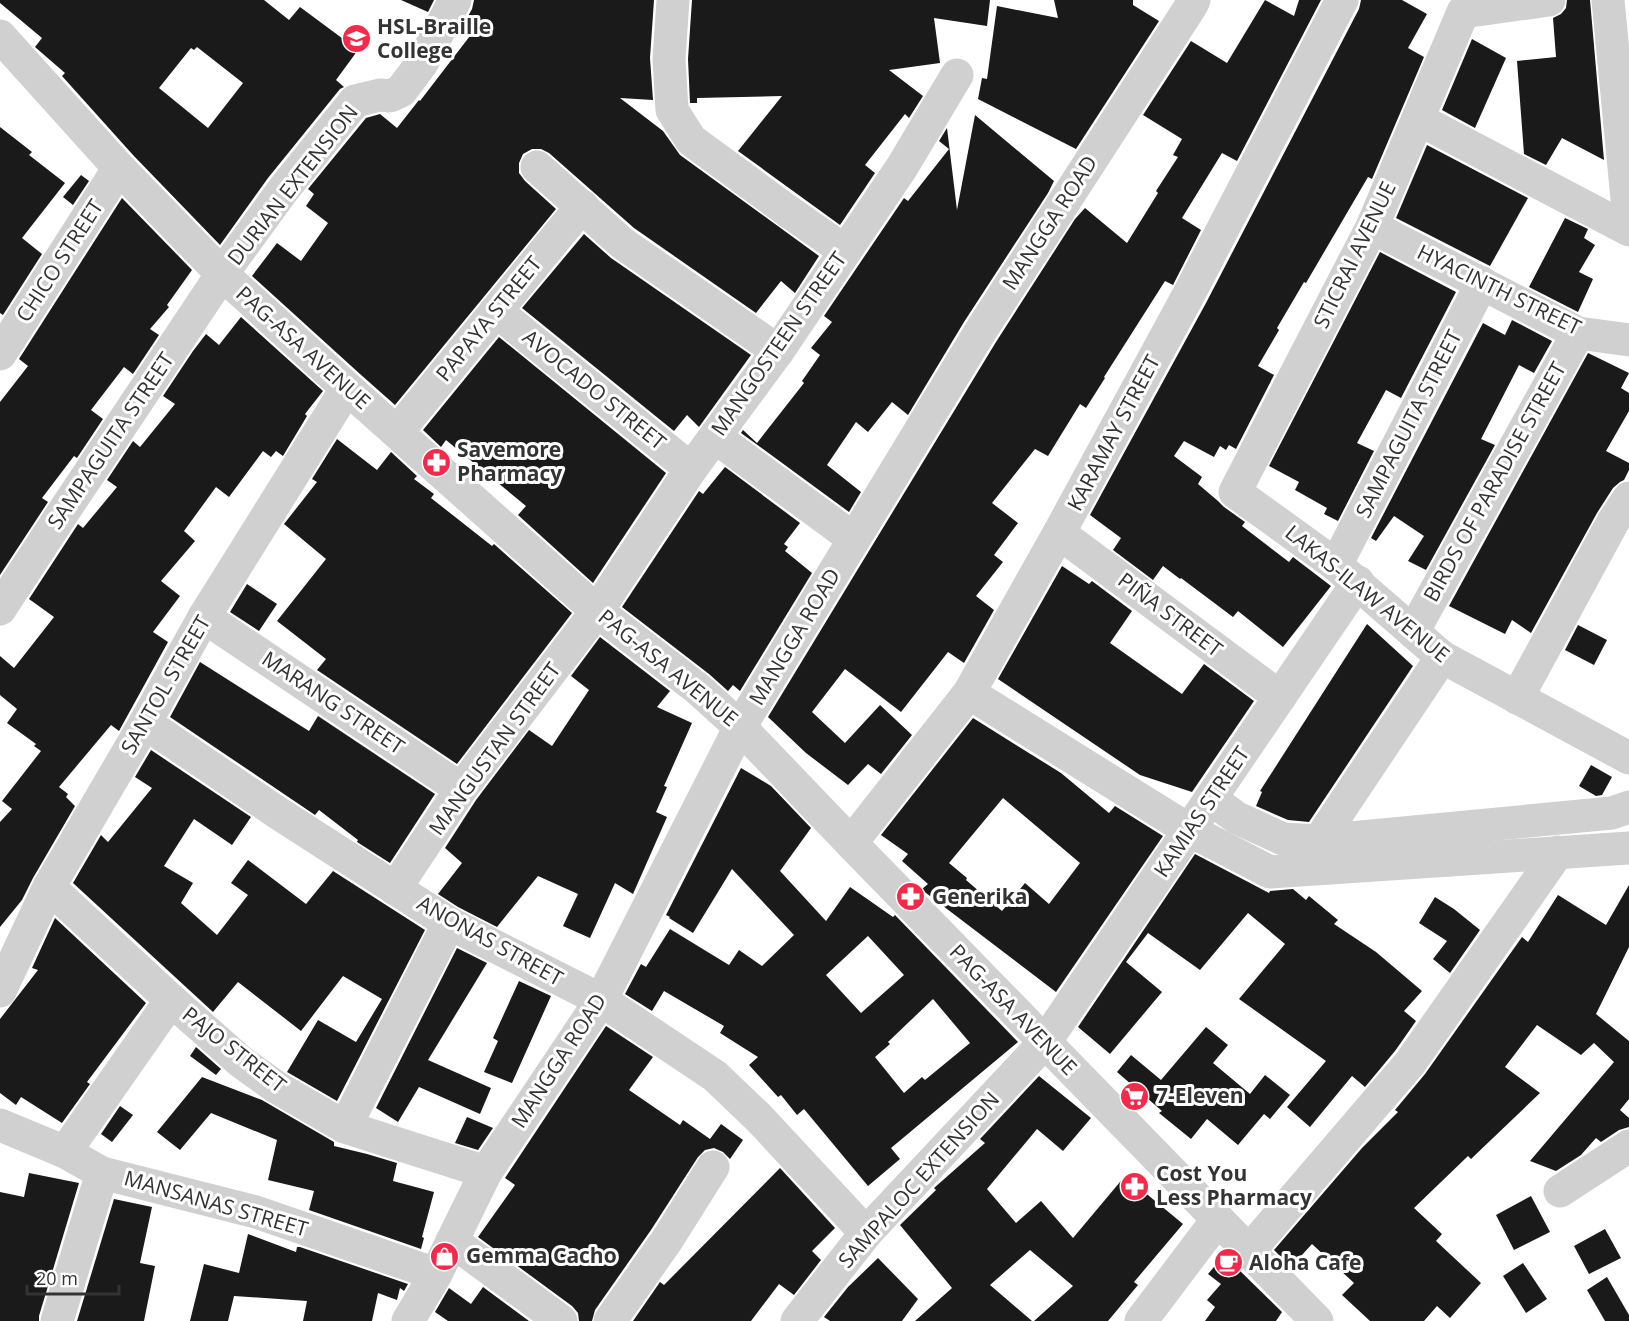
<svg xmlns="http://www.w3.org/2000/svg" width="1629" height="1321" viewBox="0 0 1629 1321" font-family="'Open Sans',sans-serif">
	<style>
		.building { fill: #1a1a1a; fill-rule: evenodd }
		.lines { fill: none; stroke-linecap: round; stroke-linejoin: round }
		.minor { stroke: #d0d0d0; stroke-width: 33 }
		.labels { text-anchor: middle; stroke-width: 6; stroke-linejoin: round; paint-order: stroke }
		.poi-label { font-size: 21px; font-weight: bold; fill: #333; stroke: #fff; text-anchor: start }
		.street-label { font-size: 21px; fill: #333; stroke: #fff }
	</style>
	<rect width="100%" height="100%" fill="#fff"/>
	<g class="building">
		<path d="M0,0H264L289,20L300,7L358,50L336,80L344,87L340,89L268,178L220,245L133,155L62,76L65,73L35,47L42,38L0,3ZM197,47L243,83L208,128L159,88L191,48L194,50Z"/>
		<polygon points="401,0 434,0 428,12"/>
		<polygon points="474,0 654,0 650,58 653,100 620,98 663,131 680,155 819,256 795,293 781,281 756,313 634,228 549,153 541,149 532,149 523,154 519,163 519,173 525,181 556,209 395,405 360,374 252,276 277,243 301,261 328,223 306,206 314,194 308,189 366,118 380,114 397,128 419,100 420,101 473,32 462,27 472,9"/>
		<polygon points="692,0 990,0 987,26 934,18 940,63 889,70 923,96 909,118 905,114 865,165 875,173 840,225 738,151 782,96 697,98 697,103 690,103 688,59"/>
		<polygon points="1054,0 1133,0 1133,5 1159,21 1076,149 978,99 982,78 987,79 997,6 1058,18"/>
		<polygon points="1265,0 1294,16 1299,0 1321,0 1237,161 1222,153 1182,218 1201,230 1173,285 1165,281 1104,377 1105,378 1086,408 1080,404 1048,456 1035,449 992,503 1018,523 994,555 1003,562 976,596 994,610 964,663 948,652 901,712 845,669 812,712 845,743 880,705 912,735 881,774 868,764 848,785 806,753 768,717 996,342 1075,219 1085,208 1127,243 1158,193 1156,191 1178,157 1173,155 1182,139 1143,115 1191,41 1227,63"/>
		<polygon points="1361,0 1402,0 1427,14 1408,48 1424,57 1372,179 1368,177 1306,283 1304,282 1277,328 1279,330 1258,366 1274,375 1236,449 1229,445 1226,450 1220,446 1214,457 1184,441 1174,456 1202,477 1198,484 1218,501 1224,507 1245,522 1242,526 1289,562 1293,557 1331,586 1283,647 1238,611 1233,617 1181,578 1180,579 1163,566 1153,580 1113,550 1121,538 1090,515 1206,303 1359,9"/>
		<polygon points="1567,0 1590,0 1604,160 1562,138 1546,165 1524,154 1517,61 1556,57 1553,18 1561,14 1566,8"/>
		<polygon points="1472,39 1506,58 1475,128 1442,110"/>
		<polygon points="975,115 1054,181 1048,193 964,322 908,415 892,402 868,432 856,422 827,465 861,492 849,512 741,433 743,430 757,443 804,383 802,381 820,355 811,348 832,322 824,316 904,198 908,201 949,149 939,141 947,128 957,210"/>
		<polygon points="0,127 32,152 29,155 65,183 22,238 42,254 3,315 0,313"/>
		<polygon points="1427,145 1528,198 1490,266 1396,218"/>
		<polygon points="81,175 89,181 73,205 63,197"/>
		<polygon points="122,198 192,270 167,305 169,307 150,329 159,335 133,374 124,367 91,410 103,419 77,458 74,456 42,498 48,502 0,575 0,402 28,366 19,359"/>
		<polygon points="1565,218 1588,229 1584,238 1595,245 1579,272 1593,279 1578,312 1529,287"/>
		<polygon points="584,234 611,258 751,355 699,427 687,415 674,431 522,308"/>
		<polygon points="1380,252 1456,292 1401,398 1386,390 1357,443 1374,451 1338,521 1324,514 1327,508 1295,490 1299,482 1269,466"/>
		<polygon points="241,317 323,391 305,414 307,416 283,456 276,451 271,457 263,451 229,497 216,487 184,531 195,541 161,581 180,596 153,632 168,642 119,731 111,725 59,787 68,794 66,797 75,806 33,878 22,900 0,927 0,822 12,809 2,801 41,751 34,746 36,744 7,723 17,709 0,695 0,656 14,668 54,617 29,599 78,524 83,528 117,487 107,480 133,441 140,447 175,404 163,396 193,351 206,334 219,345"/>
		<polygon points="1512,320 1552,341 1534,373 1519,365 1481,439 1495,445 1426,570 1408,561 1424,536 1394,516 1376,541 1371,538 1483,323 1505,335"/>
		<polygon points="499,337 666,473 593,583 518,515 526,506 446,440 441,447 423,430"/>
		<polygon points="1588,353 1629,373 1621,388 1629,393 1629,411 1606,451 1629,463 1629,470 1624,480 1620,482 1613,488 1597,513 1531,633 1512,620 1505,634 1449,606"/>
		<polygon points="337,439 377,470 391,452 417,476 414,479 434,494 431,498 492,546 494,544 572,613 457,764 317,670 326,659 277,621 326,559 284,524 317,482 312,479"/>
		<polygon points="725,467 800,523 784,544 788,547 785,551 812,573 740,691 733,685 728,691 709,674 622,607 699,491 703,494"/>
		<polygon points="1062,566 1089,584 1092,581 1132,611 1110,643 1182,694 1204,664 1254,701 1192,792 1140,775 998,679"/>
		<polygon points="247,584 277,604 259,631 230,612"/>
		<polygon points="1367,624 1413,666 1309,822 1288,820 1256,806 1262,792 1260,791"/>
		<polygon points="1578,625 1607,640 1594,665 1565,650"/>
		<polygon points="600,637 670,691 657,707 692,723 664,786 667,787 656,812 667,817 633,894 615,883 590,938 563,926 578,894 538,876 497,927 458,907 438,894 462,863 445,848 476,800 529,730 552,746 589,690 571,676"/>
		<polygon points="200,662 309,731 318,716 435,794 390,863 357,842 358,840 319,810 315,815 170,717"/>
		<path d="M973,718L1061,773L1109,813L1115,806L1163,836L1056,992L926,893L922,889L928,884L902,861L908,854L881,835ZM1003,798L1080,863L1049,904L1025,883L1002,911L966,880L967,878L949,863Z"/>
		<polygon points="151,750 251,817 232,845 194,819 164,866 193,883 181,903 217,935 248,895 231,883 248,860 306,904 333,871 425,930 337,1101 287,1072 318,1020 356,1042 382,999 343,976 301,1031 238,982 213,1012 73,883 101,835 108,842 152,788 135,777"/>
		<polygon points="1591,765 1612,777 1602,795 1596,796 1579,786"/>
		<path d="M741,768L771,786L811,828L780,871L826,921L850,887L893,917L895,915L1018,1042L891,1148L900,1159L868,1186L804,1109L797,1115L781,1095L778,1097L749,1065L758,1057L720,1033L724,1026L664,991L652,1011L625,994L641,964L646,967L670,929L729,965L739,950L762,966L794,935L732,869L693,933L669,918L670,917L666,915ZM868,936L904,975L861,1013L826,975ZM933,999L970,1043L925,1080L922,1077L904,1093L875,1057L890,1044L888,1042Z"/>
		<polygon points="1195,854 1269,893 1270,891 1293,889 1306,900 1309,896 1338,920 1334,924 1376,952 1422,991 1404,1011 1416,1021 1395,1051 1365,1087 1352,1076 1310,1127 1287,1107 1326,1061 1239,999 1285,944 1248,913 1200,970 1148,933 1126,962 1162,992 1110,1054 1078,1027"/>
		<polygon points="1629,885 1629,947 1596,1014 1629,1041 1629,1099 1620,1110 1629,1118 1629,1127 1619,1130 1601,1142 1596,1138 1581,1155 1556,1171 1530,1161 1614,1062 1594,1043 1581,1055 1537,1025 1505,1067 1540,1093 1471,1159 1468,1156 1414,1208 1442,1234 1436,1241 1481,1283 1450,1318 1437,1306 1424,1321 1370,1321 1342,1295 1354,1283 1312,1244 1291,1267 1274,1250 1362,1148 1398,1112 1395,1110 1425,1074 1522,937 1528,942 1558,895 1606,925"/>
		<polygon points="1435,897 1454,909 1480,930 1450,973 1433,959 1447,941 1419,923"/>
		<polygon points="55,918 146,1003 87,1082 90,1084 62,1123 21,1097 16,1105 0,1093 0,1019 38,970 32,968"/>
		<polygon points="457,948 487,963 428,1060 491,1088 480,1114 419,1087 398,1122 376,1108"/>
		<polygon points="519,981 551,996 512,1083 484,1072 498,1041 493,1038"/>
		<polygon points="606,1026 653,1057 629,1090 680,1125 683,1120 710,1139 721,1124 743,1140 730,1159 723,1152 714,1148 705,1150 698,1157 651,1230 595,1310 592,1321 579,1321 578,1313 572,1306 478,1237 515,1185 505,1178"/>
		<polygon points="1206,1027 1228,1045 1213,1063 1250,1094 1265,1075 1290,1095 1270,1119 1264,1114 1238,1145 1207,1119 1191,1139 1159,1113 1162,1111 1117,1072 1131,1055 1161,1080"/>
		<polygon points="196,1047 221,1069 216,1075 190,1056"/>
		<polygon points="1039,1076 1091,1118 1063,1151 1037,1129 987,1189 1016,1223 1041,1201 1073,1238 1125,1176 1183,1224 1134,1282 1138,1285 1108,1321 1034,1321 1073,1286 1030,1250 990,1285 1032,1321 915,1321 952,1288 900,1225 936,1190 934,1188 985,1143 980,1139"/>
		<polygon points="202,1077 262,1100 334,1142 334,1146 367,1154 397,1163 393,1181 434,1192 422,1237 424,1238 421,1249 309,1210 314,1191 268,1180 277,1140 211,1113 180,1150 157,1132"/>
		<polygon points="120,1106 133,1115 112,1142 101,1134"/>
		<polygon points="467,1117 493,1128 478,1150 455,1143"/>
		<polygon points="780,1168 835,1228 812,1251 821,1260 794,1295 779,1284 751,1321 633,1321 660,1282 664,1285"/>
		<polygon points="29,1173 79,1183 39,1316 39,1321 0,1321 0,1192 24,1197"/>
		<polygon points="1531,1196 1550,1232 1514,1250 1496,1215"/>
		<polygon points="114,1199 152,1207 140,1263 155,1266 144,1321 77,1321"/>
		<polygon points="1605,1229 1621,1258 1589,1274 1574,1246"/>
		<polygon points="248,1234 296,1252 297,1247 300,1247 408,1284 404,1291 400,1288 397,1300 378,1293 372,1321 303,1321 307,1301 234,1296 228,1321 190,1321 204,1264 239,1273"/>
		<polygon points="1225,1254 1235,1266 1282,1312 1276,1321 1205,1321 1215,1307 1207,1300 1221,1284 1208,1274"/>
		<polygon points="878,1258 918,1299 902,1321 830,1321 824,1317 848,1287"/>
		<polygon points="1523,1263 1547,1299 1526,1313 1503,1276"/>
		<polygon points="1607,1277 1629,1315 1629,1321 1605,1321 1587,1290"/>
		<polygon points="483,1287 529,1321 448,1321 435,1312 449,1288 471,1304"/>
	</g>
	<g class="lines">
		<g class="minor">
			<polyline points="673,0 669,59 672,110 691,140 785,209 845,251"/>
			<polyline points="1549,0 1463,12 1372,227 1235,492 1336,565 1442,657 1629,758"/>
			<polyline points="1608,0 1629,220"/>
			<polyline points="0,36 119,168 222,274 347,388 597,611 698,689 740,727 851,843 1317,1321"/>
			<polyline points="1418,119 1629,230"/>
			<polyline points="537,167 622,243 778,351"/>
			<polyline points="1372,227 1578,333 1629,340"/>
			<polyline points="496,311 691,469"/>
			<polyline points="0,354 119,168"/>
			<polyline points="397,432 582,206"/>
			<polyline points="715,437 854,539"/>
			<polyline points="1059,533 1280,697"/>
			<polyline points="1336,565 1482,283"/>
			<polyline points="0,609 66,508 222,274 283,190 355,101 380,95 390,96 401,91 422,63 455,0"/>
			<polyline points="204,617 461,789"/>
			<polyline points="1413,632 1578,333"/>
			<polyline points="969,693 1189,830 1270,872 1629,848"/>
			<polyline points="1517,698 1613,522 1629,498"/>
			<polyline points="145,723 278,813 449,923 601,1000 715,1076 759,1118 866,1233"/>
			<polyline points="1211,799 1237,818 1283,839 1319,841 1612,813 1629,807"/>
			<polyline points="1319,841 1442,657"/>
			<polyline points="851,843 969,693 1059,533 1189,294 1342,0"/>
			<polyline points="49,887 171,1000 240,1061 276,1087 345,1127 486,1172"/>
			<polyline points="395,889 461,789 597,611 691,469 778,351 902,167 957,75"/>
			<polyline points="0,991 49,887 145,723 204,617 347,388"/>
			<polyline points="0,1125 65,1152 102,1173 256,1212 436,1274"/>
			<polyline points="345,1127 449,923"/>
			<polyline points="65,1152 171,1000"/>
			<polyline points="1560,1191 1629,1146"/>
			<polyline points="452,1241 561,1321"/>
			<polyline points="1248,1252 1410,1063 1558,852"/>
			<polyline points="57,1321 102,1173"/>
			<polyline points="408,1321 436,1274 486,1172 601,1000 740,727 980,332 1191,6 1194,0"/>
			<polyline points="610,1321 667,1240 713,1167"/>
			<polyline points="797,1321 866,1233 1045,1042 1358,582"/>
			<polyline points="1141,1321 1218,1219"/>
		</g>
	</g>
	<defs>
		<symbol id="university-disc" viewBox="-11 -11 22 22"><circle r="9.5" fill="#f52a4a" stroke="#fff"/><path d="M0-5L7-2L0 1L-7-2ZM-4 1L0 2.5L4 1V4Q0 6-4 4Z" fill="#fff"/></symbol>
		<symbol id="pharmacy-disc" viewBox="-11 -11 22 22"><circle r="9.5" fill="#f52a4a" stroke="#fff"/><path d="M-2-6h4v4h4v4h-4v4h-4v-4h-4v-4h4Z" fill="#fff"/></symbol>
		<symbol id="supermarket-disc" viewBox="-11 -11 22 22"><circle r="9.5" fill="#f52a4a" stroke="#fff"/><path d="M-6-5.5h2.5l.6 2H6L4.5 2H-2.5L-4.4-4H-6ZM-1.5 3.2a1.3 1.3 0 1 0 .1 0ZM3 3.2a1.3 1.3 0 1 0 .1 0Z" fill="#fff"/></symbol>
		<symbol id="shop-disc" viewBox="-11 -11 22 22"><circle r="9.5" fill="#f52a4a" stroke="#fff"/><path d="M-5-2.5h2.3a2.7 3.5 0 0 1 5.4 0H5L5.5 6h-11ZM-1.5-2.5h3a1.5 2.3 0 0 0-3 0Z" fill="#fff"/></symbol>
		<symbol id="cafe-disc" viewBox="-11 -11 22 22"><circle r="9.5" fill="#f52a4a" stroke="#fff"/><path d="M-5.5-4.5H6V0H3Q3 3.5 0 3.5H-2.5Q-5.5 3.5-5.5 0ZM3-3.2v2h1.7v-2ZM-6 4.5H4V6H-6Z" fill="#fff"/></symbol>
	</defs>
	<g fill-rule="evenodd">
		<use href="#university-disc" x="340" y="22" width="33" height="33"/>
		<use href="#pharmacy-disc" x="420" y="446" width="33" height="33"/>
		<use href="#pharmacy-disc" x="894" y="880" width="33" height="33"/>
		<use href="#supermarket-disc" x="1118" y="1080" width="33" height="33"/>
		<use href="#pharmacy-disc" x="1118" y="1170" width="33" height="33"/>
		<use href="#shop-disc" x="428" y="1240" width="33" height="33"/>
		<use href="#cafe-disc" x="1212" y="1246" width="33" height="33"/>
	</g>
	<g class="labels">
		<g class="poi-label">
			<text x="377" y="34">HSL-Braille<tspan x="377" dy="24">College</tspan></text>
			<text x="457" y="457">Savemore<tspan x="457" dy="24">Pharmacy</tspan></text>
			<text x="932" y="904">Generika</text>
			<text x="1156" y="1103">7-Eleven</text>
			<text x="1156" y="1181">Cost You<tspan x="1156" dy="24">Less Pharmacy</tspan></text>
			<text x="466" y="1263">Gemma Cacho</text>
			<text x="1249" y="1270">Aloha Cafe</text>
		</g>
		<g class="street-label">
			<text transform="translate(293 185) rotate(-52)" y="7">DURIAN EXTENSION</text>
			<text transform="translate(1050 223) rotate(-57)" y="7">MANGGA ROAD</text>
			<text transform="translate(1355 255) rotate(-64)" y="7">STICRAI AVENUE</text>
			<text transform="translate(60 261) rotate(-57)" y="7">CHICO STREET</text>
			<text transform="translate(1499 290) rotate(26)" y="7">HYACINTH STREET</text>
			<text transform="translate(489 319) rotate(-51)" y="7">PAPAYA STREET</text>
			<text transform="translate(779 344) rotate(-55)" y="7">MANGOSTEEN STREET</text>
			<text transform="translate(303 348) rotate(42)" y="7">PAG-ASA AVENUE</text>
			<text transform="translate(594 390) rotate(39)" y="7">AVOCADO STREET</text>
			<text transform="translate(1409 424) rotate(-63)" y="7">SAMPAGUITA STREET</text>
			<text transform="translate(1114 433) rotate(-62)" y="7">KARAMAY STREET</text>
			<text transform="translate(111 441) rotate(-56)" y="7">SAMPAGUITA STREET</text>
			<text transform="translate(1495 482) rotate(-61)" y="7">BIRDS OF PARADISE STREET</text>
			<text transform="translate(1367 594) rotate(39)" y="7">LAKAS-ILAW AVENUE</text>
			<text transform="translate(1170 615) rotate(37)" y="7">PIÑA STREET</text>
			<text transform="translate(795 637) rotate(-59)" y="7">MANGGA ROAD</text>
			<text transform="translate(668 668) rotate(39)" y="7">PAG-ASA AVENUE</text>
			<text transform="translate(166 685) rotate(-60)" y="7">SANTOL STREET</text>
			<text transform="translate(333 703) rotate(34)" y="7">MARANG STREET</text>
			<text transform="translate(495 749) rotate(-54)" y="7">MANGUSTAN STREET</text>
			<text transform="translate(1202 812) rotate(-56)" y="7">KAMIAS STREET</text>
			<text transform="translate(490 941) rotate(29)" y="7">ANONAS STREET</text>
			<text transform="translate(1013 1010) rotate(46)" y="7">PAG-ASA AVENUE</text>
			<text transform="translate(234 1050) rotate(38)" y="7">PAJO STREET</text>
			<text transform="translate(559 1061) rotate(-57)" y="7">MANGGA ROAD</text>
			<text transform="translate(919 1180) rotate(-48)" y="7">SAMPALOC EXTENSION</text>
			<text transform="translate(216 1204) rotate(16)" y="7">MANSANAS STREET</text>
		</g>
	</g>
	<path d="M27 1285v9h92v-9" fill="none" stroke="#333333" stroke-width="3"/>
	<text x="36" y="1285" font-size="18" fill="#333333" stroke="#ffffff" stroke-width="4.5" paint-order="stroke">20 m</text>
</svg>
